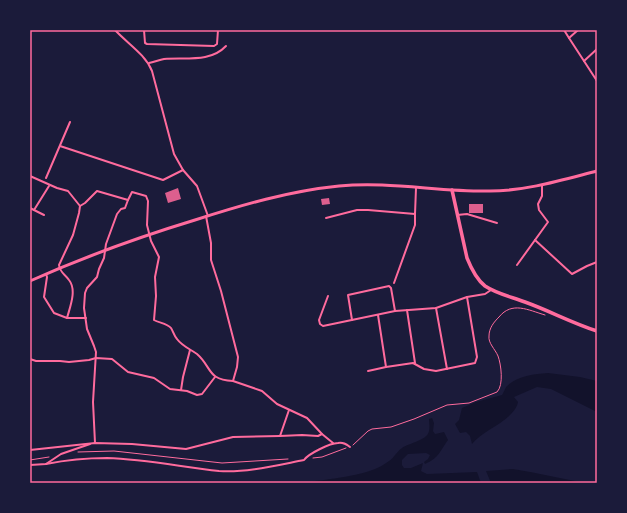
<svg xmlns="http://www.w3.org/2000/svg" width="627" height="513" viewBox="0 0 627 513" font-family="'Sofia Sans Condensed',sans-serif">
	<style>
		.water { fill: #12122b }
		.building { fill: #dd5f8e }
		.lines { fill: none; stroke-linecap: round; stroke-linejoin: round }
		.path { stroke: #ff6b9d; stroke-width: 1 }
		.minor { stroke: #ff6b9d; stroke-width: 2 }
		.secondary { stroke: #ff6b9d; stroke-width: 3 }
		.primary { stroke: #ff6b9d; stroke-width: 3.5 }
		.neatline { fill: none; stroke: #ff6b9d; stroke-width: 1.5 }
	</style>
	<rect width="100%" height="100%" fill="#1b1b3a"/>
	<g class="water">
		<path d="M548,373L580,377L597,381V412L551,389L537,387L514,397L518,402C514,421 483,429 472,444L470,436L466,432L460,433L455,424L459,420L462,408L476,402L502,395C504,392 505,388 507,386C517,376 534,374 548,373Z"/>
		<path d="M432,418L434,423L433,431L435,434L444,432L448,440C440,451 439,458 425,464L424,462L428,459L430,455L426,453L408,454L402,460V465L404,468H411L423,463L421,471L427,474L477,472L481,483H301C326,479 369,477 389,461C394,458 397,451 402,448C409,443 428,440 429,431C430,428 429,423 429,419Z"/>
		<path d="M513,469C538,473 562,479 587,483H491L486,471Z"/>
	</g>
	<g class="building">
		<polygon points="178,188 181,199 168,203 165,193"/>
		<polygon points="329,198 330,204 322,205 321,199"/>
		<rect x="469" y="204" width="14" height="9"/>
	</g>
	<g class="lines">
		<g class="path">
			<path d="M353,445L368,431L372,429L391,427L414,419L447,405L469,403L497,392C504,385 501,364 498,356C495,349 488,343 489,336C489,328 494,322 499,317C512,301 528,310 545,315"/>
			<polyline points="78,452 114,451 222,463 288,459"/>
			<polyline points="313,458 322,457 346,448"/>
			<polyline points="30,460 49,457"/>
		</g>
		<g class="minor">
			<path d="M115,30C128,44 145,54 152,71L174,154L183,170L197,186L208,216"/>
			<polyline points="144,30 145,43 147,44 214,46 217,44 218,30"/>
			<polyline points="564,30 569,38"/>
			<polyline points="578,30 569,38 597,81"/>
			<polyline points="584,61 597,49"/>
			<path d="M149,63C154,62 159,60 164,59C185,57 210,63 226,46"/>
			<polyline points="60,146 163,180 183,170"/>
			<path d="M30,176L57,188L68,191L80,206L79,213L73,235L59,265C60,273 65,274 69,280C77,290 70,307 67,318H86"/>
			<polyline points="46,178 70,122"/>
			<path d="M128,200L132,192L146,196L148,201L147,225L151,241L159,257L155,277L156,296L154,320C159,323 167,323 171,328C173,331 174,336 177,339C182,346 190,349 197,354C212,367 207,380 233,381"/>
			<polyline points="80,206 85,203 97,191 128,200 125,208 121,209 117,214 106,244 104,258 99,269 97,277 87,288 85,293 84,308 87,329 94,346 96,352 93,402 95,443"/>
			<polyline points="30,208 44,215"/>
			<polyline points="34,210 49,186"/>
			<polyline points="457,215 467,214 497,223"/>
			<polyline points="206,216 211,243 211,260 221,291 238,357 237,367 233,381 262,391 277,404 307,418 322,434 333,443"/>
			<polyline points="326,218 357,210 368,210 415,214 416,188"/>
			<polyline points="535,240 572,274 587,266 597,262"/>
			<polyline points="517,265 548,222 539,210 538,204 542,196 542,185"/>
			<polyline points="46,274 47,277 44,297 54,313 67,318"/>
			<polyline points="394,283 415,225 415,214"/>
			<polyline points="328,296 319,320 320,324 323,326 395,311"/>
			<polyline points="436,308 447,369"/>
			<polyline points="407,310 415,363"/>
			<polyline points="352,320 348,295 389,286 391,288 395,311 436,308 467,297"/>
			<polyline points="30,359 36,361 60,361 69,362 89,360 96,358 112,359 128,372 154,378 170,389 187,391 197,395 202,394 215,377"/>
			<polyline points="386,367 413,363 424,369 436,371 475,363 477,357 467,297 485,294 491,290"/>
			<polyline points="368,371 386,367 378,315"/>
			<polyline points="181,390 183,377 190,350"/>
			<polyline points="289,410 280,436 302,435 318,436 322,434"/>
			<polyline points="30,450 95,443 132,444 186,449 233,437 280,436"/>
			<path d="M46,464C66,460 86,458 107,458C145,459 182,467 219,471C246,473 278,465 304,460C308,454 330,443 338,443C343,442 346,444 350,447"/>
			<polyline points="30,465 46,464 61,454 90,444"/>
		</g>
		<path class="secondary" d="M30,281C84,257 139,237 195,220C242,205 289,191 339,186C389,181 440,192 490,191C526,191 562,180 597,171"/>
		<path class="primary" d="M452,190L467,258C471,268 476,279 485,286C497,294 512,297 525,302C550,311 572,323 597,331"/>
	</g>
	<rect width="627" height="513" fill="none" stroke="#1b1b3a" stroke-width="62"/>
	<rect x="31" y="31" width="565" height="451" class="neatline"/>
</svg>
